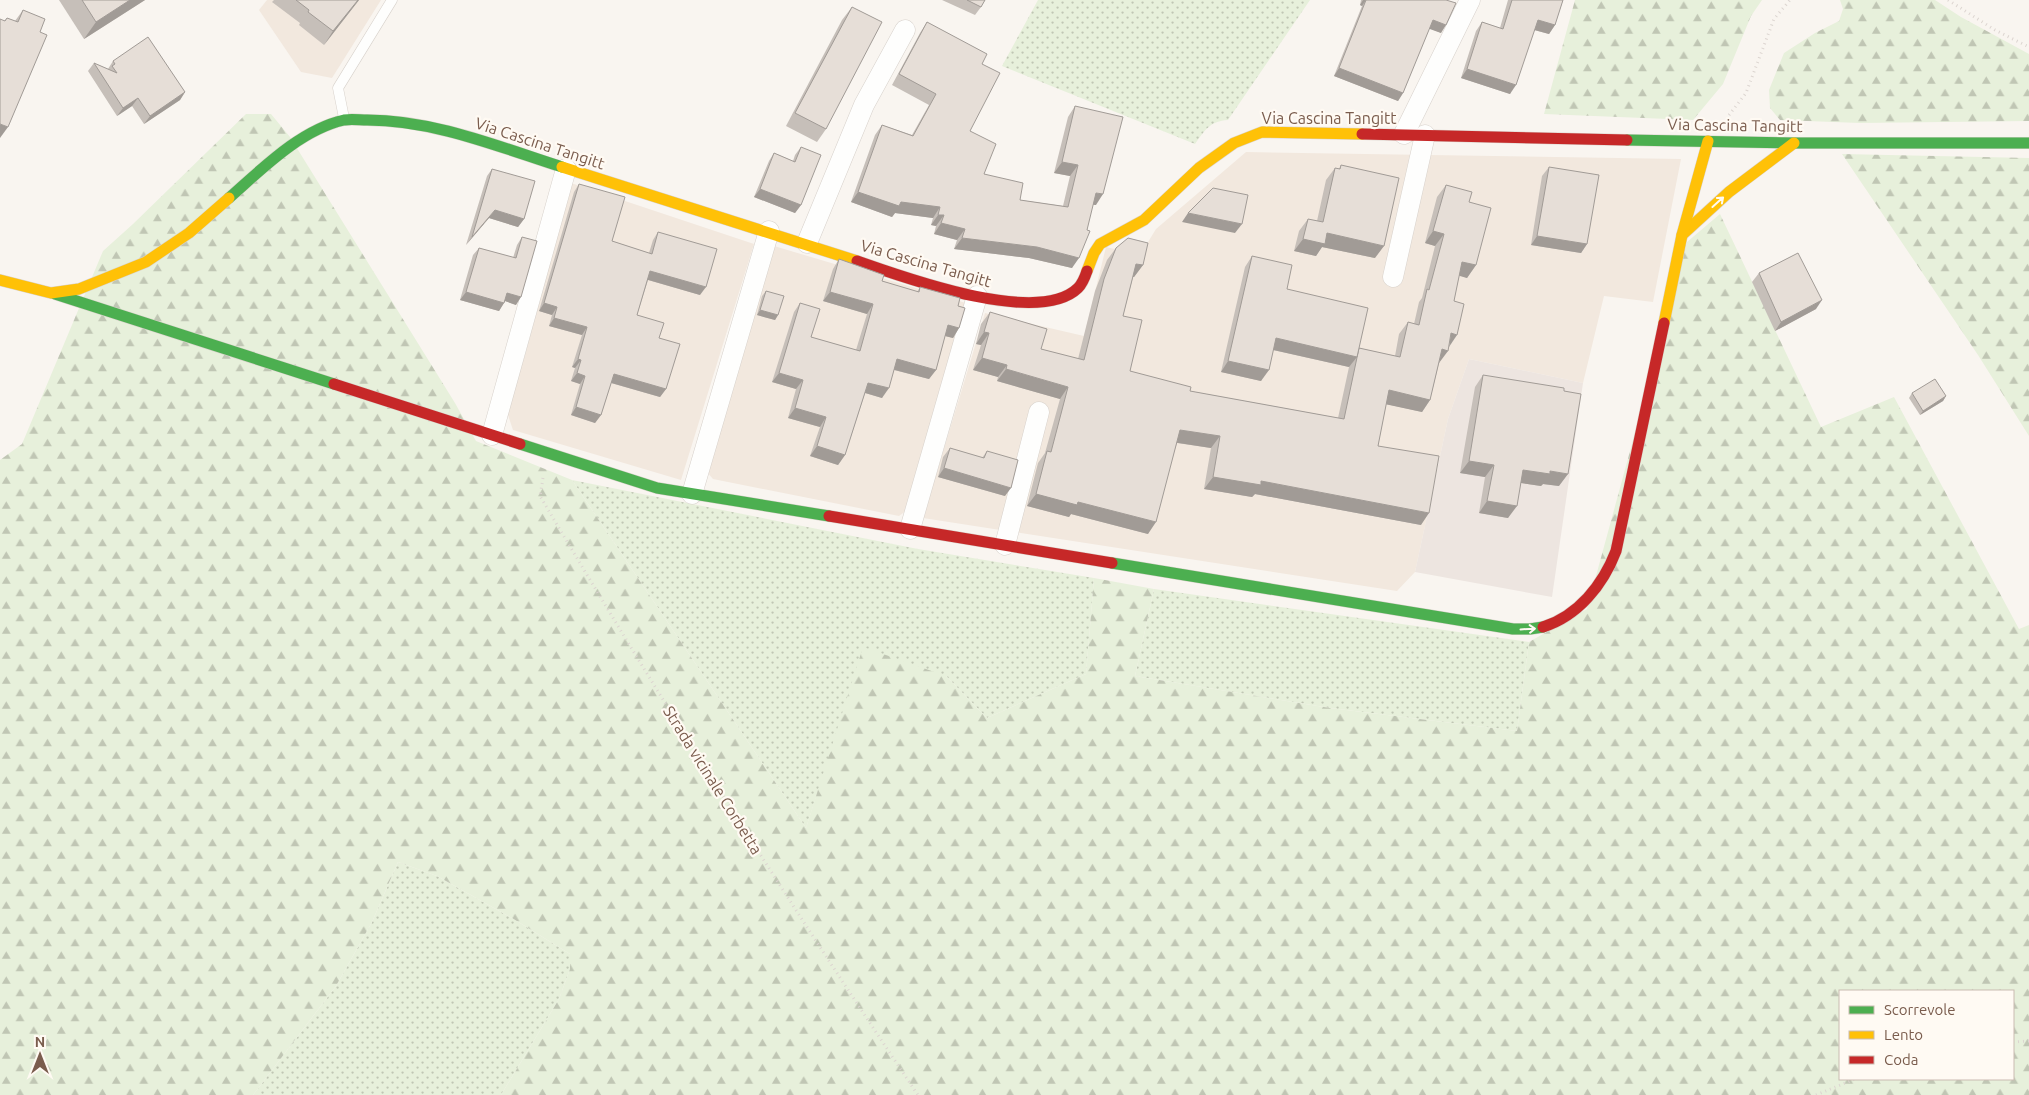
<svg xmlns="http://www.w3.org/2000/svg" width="2029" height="1095" viewBox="0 0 2029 1095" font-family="Ubuntu,sans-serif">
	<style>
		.residential { fill: #f2e8de }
		.industrial { fill: #ede5e0 }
		.grass { fill: url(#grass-dots) }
		.forest { fill: url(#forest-firs); fill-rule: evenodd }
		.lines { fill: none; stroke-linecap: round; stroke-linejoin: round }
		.lane-casing { stroke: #d7d1cb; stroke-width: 11 }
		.street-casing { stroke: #d7d1cb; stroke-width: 21 }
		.fast-casing { stroke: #d9d2cb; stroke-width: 12 }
		.slow-casing { stroke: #d9d2cb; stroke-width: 12 }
		.jam-casing { stroke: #d9d2cb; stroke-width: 12 }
		.path { stroke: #dcd5d0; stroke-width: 3; stroke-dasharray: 1 4; stroke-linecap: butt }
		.lane { stroke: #fefefd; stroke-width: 10 }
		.street { stroke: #fefefd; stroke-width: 20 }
		.fast { stroke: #4caf50; stroke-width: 11 }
		.slow { stroke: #ffc107; stroke-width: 11 }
		.jam { stroke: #c62828; stroke-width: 11 }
		.wall { fill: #c6bfb9 }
		.shaded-wall { fill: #a19b96 }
		.building { fill: #e6ded7; stroke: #a19b96 }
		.oneway { stroke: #fffaf3 }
		.labels { text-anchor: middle; stroke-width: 4.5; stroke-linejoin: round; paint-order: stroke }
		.street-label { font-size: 16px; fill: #7a5c4d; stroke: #fffaf3 }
	</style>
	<defs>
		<pattern id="grass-dots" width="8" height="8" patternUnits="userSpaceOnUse" patternTransform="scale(1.25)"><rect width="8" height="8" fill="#e7f0db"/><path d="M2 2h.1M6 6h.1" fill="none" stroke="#c0c6b4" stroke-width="1.8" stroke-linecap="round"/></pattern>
		<pattern id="forest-firs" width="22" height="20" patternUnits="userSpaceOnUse" patternTransform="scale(1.25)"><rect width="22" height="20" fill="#e7f0db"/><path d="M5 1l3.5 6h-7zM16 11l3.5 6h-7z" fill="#c0c6b4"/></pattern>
	</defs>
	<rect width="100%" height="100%" fill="#f9f5f0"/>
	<g class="residential">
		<polygon points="267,0 381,0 332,78 301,72 259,10"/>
		<polygon points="1246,152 1681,159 1653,302 1604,296 1583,383 1469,359 1448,419 1415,572 1397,591 923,518 985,313 1084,336 1106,247 1140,255 1156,229"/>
		<polygon points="571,183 754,244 681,480 513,430 507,412 525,355"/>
		<polygon points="774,246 966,303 907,510 899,516 713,479 707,472"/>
	</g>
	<polygon class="industrial" points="1469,359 1583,383 1552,597 1415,572 1448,419"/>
	<g class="grass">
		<path d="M1038,0H1310L1228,120C1210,121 1205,130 1195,144L1002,66Z"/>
		<polygon points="572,480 918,549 1094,578 1086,674 987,718 946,676 820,785 806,828"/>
		<polygon points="1154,589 1529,642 1517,731 1330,708 1135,676"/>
		<polygon points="398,862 437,876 512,918 570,954 570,969 559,999 501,1095 253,1095 336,986 372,922"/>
	</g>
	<g class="forest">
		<polygon points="1575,0 1762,0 1751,16 1723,84 1693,120 1544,114"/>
		<polygon points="1840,0 1935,0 1961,17 2029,54 2029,121 1860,123 1780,120 1770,108 1769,90 1784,53 1815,33 1839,21 1843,9"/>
		<path d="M246,114H271L290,137L455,403L476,441L572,480L806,828L863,647L946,676L987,718L1086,674L1094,578L1154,589L1135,676L1330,708L1517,731L1529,642L1587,609L1687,242L1720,214L1821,427L1894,397L2019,629L2029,625V1095H501L559,999L570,969V954L512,918L437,876L398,862L372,922L336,986L253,1095H0V460L22,444L103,251L133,224ZM1840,991H2013V1079H1840Z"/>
		<polygon points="1842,154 2029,158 2029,436 1978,355"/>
	</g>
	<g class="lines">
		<defs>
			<polyline id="lane" points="344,118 338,88 392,0"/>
			<g id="street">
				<polyline points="1404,134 1470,0"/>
				<polyline points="807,243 864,105 905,30"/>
				<polyline points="1393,277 1425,135"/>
				<polyline points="492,435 566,169"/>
				<polyline points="692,494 769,231"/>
				<polyline points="910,529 977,296"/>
				<polyline points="1005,545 1039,412"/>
			</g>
			<g id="fast">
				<polyline points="1627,140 1794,143 2029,143"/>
				<path d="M229,198C262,169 300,130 344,120C351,119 360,120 367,120C434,120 499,147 562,167"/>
				<polyline points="55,294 334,384"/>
				<polyline points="520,444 657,488 829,516"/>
				<polyline points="1112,563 1513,629 1530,629 1543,627"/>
			</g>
			<g id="slow">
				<polyline points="562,167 857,261"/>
				<polyline points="1682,235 1729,192 1794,143"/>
				<polyline points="1087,271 1094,253 1100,244 1144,220 1199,168 1234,143 1262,132 1362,134"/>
				<polyline points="0,280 51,293 79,289 146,262 189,233 229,198"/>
				<polyline points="1664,323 1682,235 1708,141"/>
			</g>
			<g id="jam">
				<polyline points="1362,134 1627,140"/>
				<path d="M857,261C903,277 1038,327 1078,288C1083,283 1085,277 1087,271"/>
				<polyline points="334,384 520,444"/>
				<polyline points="829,516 1112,563"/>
				<path d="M1543,627C1578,616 1603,585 1616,551L1664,323"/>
			</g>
		</defs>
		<use href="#lane" class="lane-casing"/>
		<use href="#street" class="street-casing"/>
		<use href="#fast" class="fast-casing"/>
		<use href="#slow" class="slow-casing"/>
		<use href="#jam" class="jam-casing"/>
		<g class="path">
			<polyline points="1948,0 1995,30 2029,47"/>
			<polyline points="1729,115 1746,93 1774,19 1790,0"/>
			<path d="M543,478L540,496C660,699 786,899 918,1095"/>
			<polyline points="2013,1042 2029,1041"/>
			<polyline points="1816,1095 1855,1079"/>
		</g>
		<use href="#lane" class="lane"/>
		<use href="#street" class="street"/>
		<use href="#fast" class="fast"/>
		<use href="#slow" class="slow"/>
		<use href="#jam" class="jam"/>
	</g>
	<g class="wall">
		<polygon points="59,0 145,0 84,39"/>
		<polygon points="274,0 359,0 324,45 299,25 300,23 272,2"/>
		<polygon points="942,0 985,0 981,7 975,15"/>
		<polygon points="1361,0 1446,0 1441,33 1429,28 1403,93 1398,101 1334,76 1362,6 1360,5"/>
		<polygon points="1508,0 1563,0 1555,25 1549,34 1534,30 1510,94 1461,78 1476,31 1482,22 1500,28"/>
		<polygon points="852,7 826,129 817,142 786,126 842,20"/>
		<polygon points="23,10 40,32 4,21 7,18 15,21"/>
		<polygon points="927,22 982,64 970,131 984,174 1020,200 1063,206 1070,176 1054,173 1068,117 1075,106 1096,205 1093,205 1072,268 1029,258 954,249 957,240 934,234 936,226 931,225 933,218 895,213 892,217 851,202 875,135 882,125 912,135 929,105 892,85 920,33"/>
		<polygon points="113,61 185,92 180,100 144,124 132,106 117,116 88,71 94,63 108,69"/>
		<polygon points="801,147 801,205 795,213 754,197 769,161 774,153 793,161 795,155"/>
		<polygon points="1341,165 1375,258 1322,247 1316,256 1294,251 1299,231 1308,219 1317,221 1326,180 1335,168 1339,169"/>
		<polygon points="1549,167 1587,244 1581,253 1531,245 1542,176"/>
		<polygon points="492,169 524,219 518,227 489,218 466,245 487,176"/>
		<polygon points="579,184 612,241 649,253 653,240 658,232 700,295 648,280 637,315 659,338 666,389 660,397 611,383 601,415 595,423 571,415 580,384 571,381 575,368 572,367 582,335 549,326 552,315 539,311 574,192"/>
		<polygon points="1446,185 1469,202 1476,265 1467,278 1459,275 1454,301 1448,347 1439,363 1430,400 1422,412 1386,404 1378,446 1421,525 1255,494 1252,497 1204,489 1211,448 1177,443 1148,534 1071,514 1069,517 1027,506 1038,463 1045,453 1060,399 997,381 998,377 973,370 981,345 976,344 981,324 990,312 1041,349 1078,359 1095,291 1107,260 1116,248 1143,265 1134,277 1133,277 1123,316 1130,371 1190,391 1338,418 1349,367 1273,350 1261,381 1221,372 1245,267 1252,256 1287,289 1358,350 1359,348 1395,356 1399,334 1408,322 1414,324 1419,302 1422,298 1435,246 1425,243 1437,197"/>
		<polygon points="522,237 516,305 505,301 499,311 460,300 473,255 479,248 513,258 517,245"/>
		<polygon points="839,259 882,281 917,292 920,287 958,306 959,328 953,338 945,336 936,370 929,379 894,370 882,398 865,393 845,455 838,465 810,456 820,427 788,418 796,389 772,382 794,312 800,303 811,337 856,350 867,314 823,301 833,269"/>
		<polygon points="1759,273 1816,309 1775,331 1752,282"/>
		<polygon points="766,291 778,315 775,320 757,315 762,296"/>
		<polygon points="1483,375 1559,486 1543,484 1541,486 1521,483 1508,518 1479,513 1485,477 1460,473 1475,387"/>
		<polygon points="1912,393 1946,396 1943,401 1920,415 1909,398"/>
		<polygon points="950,448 982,458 987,451 1005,496 938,477 943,457"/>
	</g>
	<g class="shaded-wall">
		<polygon points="130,0 145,0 84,39 96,22"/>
		<polygon points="358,0 359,0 324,45 333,31"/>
		<polygon points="1363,0 1366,0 1362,6 1360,5"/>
		<polygon points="1433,20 1446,25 1441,33 1427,28"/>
		<polygon points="1538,20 1555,25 1549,34 1531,29"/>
		<polygon points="1339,68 1403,93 1398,101 1334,76"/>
		<polygon points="1467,69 1516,85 1510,94 1461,78"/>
		<polygon points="185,92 180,100 144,124 150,116"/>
		<polygon points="138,98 132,106 117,116 123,108"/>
		<polygon points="0,124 8,127 0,138"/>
		<polygon points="1062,162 1078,165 1070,176 1054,173"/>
		<polygon points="760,189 801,205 795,213 754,197"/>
		<polygon points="858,192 901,202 940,207 933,218 895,213 892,217 851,202"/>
		<polygon points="1096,193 1103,194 1096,205 1088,204"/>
		<polygon points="495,210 524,219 518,227 489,218 466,245 472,237"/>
		<polygon points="1188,213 1242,224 1235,233 1182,222"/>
		<polygon points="938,215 944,215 936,226 931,225"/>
		<polygon points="941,223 965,229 957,240 934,234"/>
		<polygon points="1433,231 1444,234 1435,246 1425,243"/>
		<polygon points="1327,233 1384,246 1375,258 1322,247 1316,256 1294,251 1303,239"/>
		<polygon points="1537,236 1587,244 1581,253 1531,245"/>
		<polygon points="962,238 1037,247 1079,258 1072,268 1029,258 954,249"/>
		<polygon points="1462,262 1476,265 1467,278 1453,274"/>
		<polygon points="1136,264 1143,265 1134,277 1128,276"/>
		<polygon points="650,271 706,287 700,295 645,279"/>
		<polygon points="466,292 504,303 499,311 460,300"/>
		<polygon points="830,292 873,304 867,314 823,301"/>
		<polygon points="507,293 521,297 516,305 502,300"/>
		<polygon points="1822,300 1816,309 1775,331 1781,322"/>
		<polygon points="544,303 557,307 552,315 539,311"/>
		<polygon points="760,310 778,315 775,320 757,315"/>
		<polygon points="554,318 587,327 582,335 549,326"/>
		<polygon points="948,325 959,328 953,338 941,335"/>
		<polygon points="984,332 989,333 981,345 976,344"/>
		<polygon points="1451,333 1457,335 1449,347"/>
		<polygon points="1276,338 1357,357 1349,367 1269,349"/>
		<polygon points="1442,349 1448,351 1439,363"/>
		<polygon points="982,358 1007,365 998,377 973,370"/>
		<polygon points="578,359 581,360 575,368 572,367"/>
		<polygon points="897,359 936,370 929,379 891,369"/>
		<polygon points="1228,361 1269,370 1261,381 1221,372"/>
		<polygon points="1006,369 1068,387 1060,399 997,381"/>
		<polygon points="577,373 585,376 580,384 571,381"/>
		<polygon points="779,373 803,380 796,389 772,382"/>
		<polygon points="614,374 666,389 660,397 608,382"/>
		<polygon points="868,383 889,388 882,398 862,392"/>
		<polygon points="1389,390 1430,400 1422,412 1380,403"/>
		<polygon points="1946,396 1943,401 1920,415 1923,411"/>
		<polygon points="576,407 601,415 595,423 571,415"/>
		<polygon points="795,408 826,417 820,427 788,418"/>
		<polygon points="1180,430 1220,436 1211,448 1172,442"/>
		<polygon points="817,446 845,455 838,465 810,456"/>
		<polygon points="1469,461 1494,465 1485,477 1460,473"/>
		<polygon points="944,468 1011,488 1005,496 938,477"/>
		<polygon points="1523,470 1550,471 1568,474 1559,486 1543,484 1541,486 1515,482"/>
		<polygon points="1213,477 1261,481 1429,513 1421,525 1255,494 1252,497 1204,489"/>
		<polygon points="1036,494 1078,502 1156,522 1148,534 1071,514 1069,517 1027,506"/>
		<polygon points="1487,501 1517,506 1508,518 1479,513"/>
	</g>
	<g class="building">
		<polygon points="82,0 130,0 96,22"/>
		<polygon points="296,0 358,0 333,31 308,12 309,10"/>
		<polygon points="967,0 985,0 981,7"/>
		<polygon points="1366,0 1446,0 1456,3 1446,25 1433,20 1403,93 1339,68"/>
		<polygon points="1512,0 1563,0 1555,25 1538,20 1516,85 1467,69 1482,22 1503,29"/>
		<polygon points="852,7 882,22 826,129 795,113"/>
		<polygon points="23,10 45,19 40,32 47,35 8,127 0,124 0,19 5,21 7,18 18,22"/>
		<polygon points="927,22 987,54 982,64 1000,73 970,131 996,144 984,174 1023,183 1020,200 1068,207 1078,165 1062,162 1075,106 1123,117 1103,194 1096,193 1087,230 1090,231 1079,258 1037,247 962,238 965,229 941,223 944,215 938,215 940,207 901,202 899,206 858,192 882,125 913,136 936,94 899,74"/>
		<polygon points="148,37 185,92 150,116 138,98 123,108 94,63 117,73 112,66 115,64 113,61"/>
		<polygon points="801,147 821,155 801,205 760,189 774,153 795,162"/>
		<polygon points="1341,165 1399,178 1384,246 1327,233 1325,244 1303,239 1308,219 1323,222 1335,168 1340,169"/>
		<polygon points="1549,167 1599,175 1587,244 1537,236"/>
		<polygon points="492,169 535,181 524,219 495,210 472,237"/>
		<polygon points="579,184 625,197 612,241 652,254 658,232 717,249 706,287 650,271 637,315 664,323 659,338 680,344 666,389 614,374 601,415 576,407 585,376 577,373 581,360 578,359 587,327 554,318 557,307 544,303"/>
		<polygon points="1446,185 1472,192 1469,202 1491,208 1476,265 1462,262 1454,301 1464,304 1457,335 1451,333 1448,351 1442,349 1430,400 1389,390 1378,446 1439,456 1429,513 1261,481 1261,485 1213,477 1220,436 1180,430 1156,522 1078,502 1077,505 1036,494 1047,451 1051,452 1068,387 1006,369 1007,365 982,358 989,333 984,332 990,312 1047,329 1041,349 1084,360 1104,279 1116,248 1128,238 1148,243 1143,265 1136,264 1123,316 1142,320 1130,371 1191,387 1190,391 1344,419 1359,348 1400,357 1408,322 1419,325 1427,289 1429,290 1444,234 1433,231"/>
		<polygon points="1213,188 1248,195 1242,224 1188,213"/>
		<polygon points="522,237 537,241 521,297 507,293 504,303 466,292 479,248 516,258"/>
		<polygon points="1798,253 1822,300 1781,322 1759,273"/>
		<polygon points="1252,256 1292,265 1287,289 1368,308 1357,357 1276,338 1269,370 1228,361"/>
		<polygon points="839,259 884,275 882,281 919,292 920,287 960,298 958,306 965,308 959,328 948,325 936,370 897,359 889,388 868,383 845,455 817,446 826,417 795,408 803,380 779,373 800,303 820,309 811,337 860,351 873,304 830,292"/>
		<polygon points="766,291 784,296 778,315 760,310"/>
		<polygon points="1483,375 1564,388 1564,391 1581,394 1568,474 1550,471 1550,474 1523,470 1517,506 1487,501 1494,465 1469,461"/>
		<polygon points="1935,379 1946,396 1923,411 1912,393"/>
		<polygon points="950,448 984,458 987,451 1018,460 1011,488 944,468"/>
	</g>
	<defs><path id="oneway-shaft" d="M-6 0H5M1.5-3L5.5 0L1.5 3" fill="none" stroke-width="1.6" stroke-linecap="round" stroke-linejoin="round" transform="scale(1.25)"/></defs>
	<g class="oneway">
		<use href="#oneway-shaft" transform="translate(1718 202) rotate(-42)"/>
		<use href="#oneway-shaft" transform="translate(1528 629) rotate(-3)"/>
	</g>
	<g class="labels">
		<g class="street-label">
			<text x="1329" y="124">Via Cascina Tangitt</text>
			<text transform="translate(1735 125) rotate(1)" y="6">Via Cascina Tangitt</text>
			<text transform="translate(540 143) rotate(18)" y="6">Via Cascina Tangitt</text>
			<text transform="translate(926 263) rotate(16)" y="6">Via Cascina Tangitt</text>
			<text transform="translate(713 780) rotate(58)" y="6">Strada vicinale Corbetta</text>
		</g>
	</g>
	<rect x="1839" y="990" width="175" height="90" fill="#fffaf3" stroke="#cabbb1"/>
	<rect x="1849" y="1006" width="25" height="8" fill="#4caf50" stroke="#cabbb1"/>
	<text x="1884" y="1015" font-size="15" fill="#7a5c4d">Scorrevole</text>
	<rect x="1849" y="1031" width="25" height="8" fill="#ffc107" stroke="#cabbb1"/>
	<text x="1884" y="1040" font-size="15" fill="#7a5c4d">Lento</text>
	<rect x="1849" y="1056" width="25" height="8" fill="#c62828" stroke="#cabbb1"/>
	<text x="1884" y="1065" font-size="15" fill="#7a5c4d">Coda</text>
	<g transform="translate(40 1055)" stroke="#fffaf3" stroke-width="4" paint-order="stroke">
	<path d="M0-4L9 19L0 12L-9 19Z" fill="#7a5c4d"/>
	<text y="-8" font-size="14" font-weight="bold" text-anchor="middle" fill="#7a5c4d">N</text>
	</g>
</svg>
